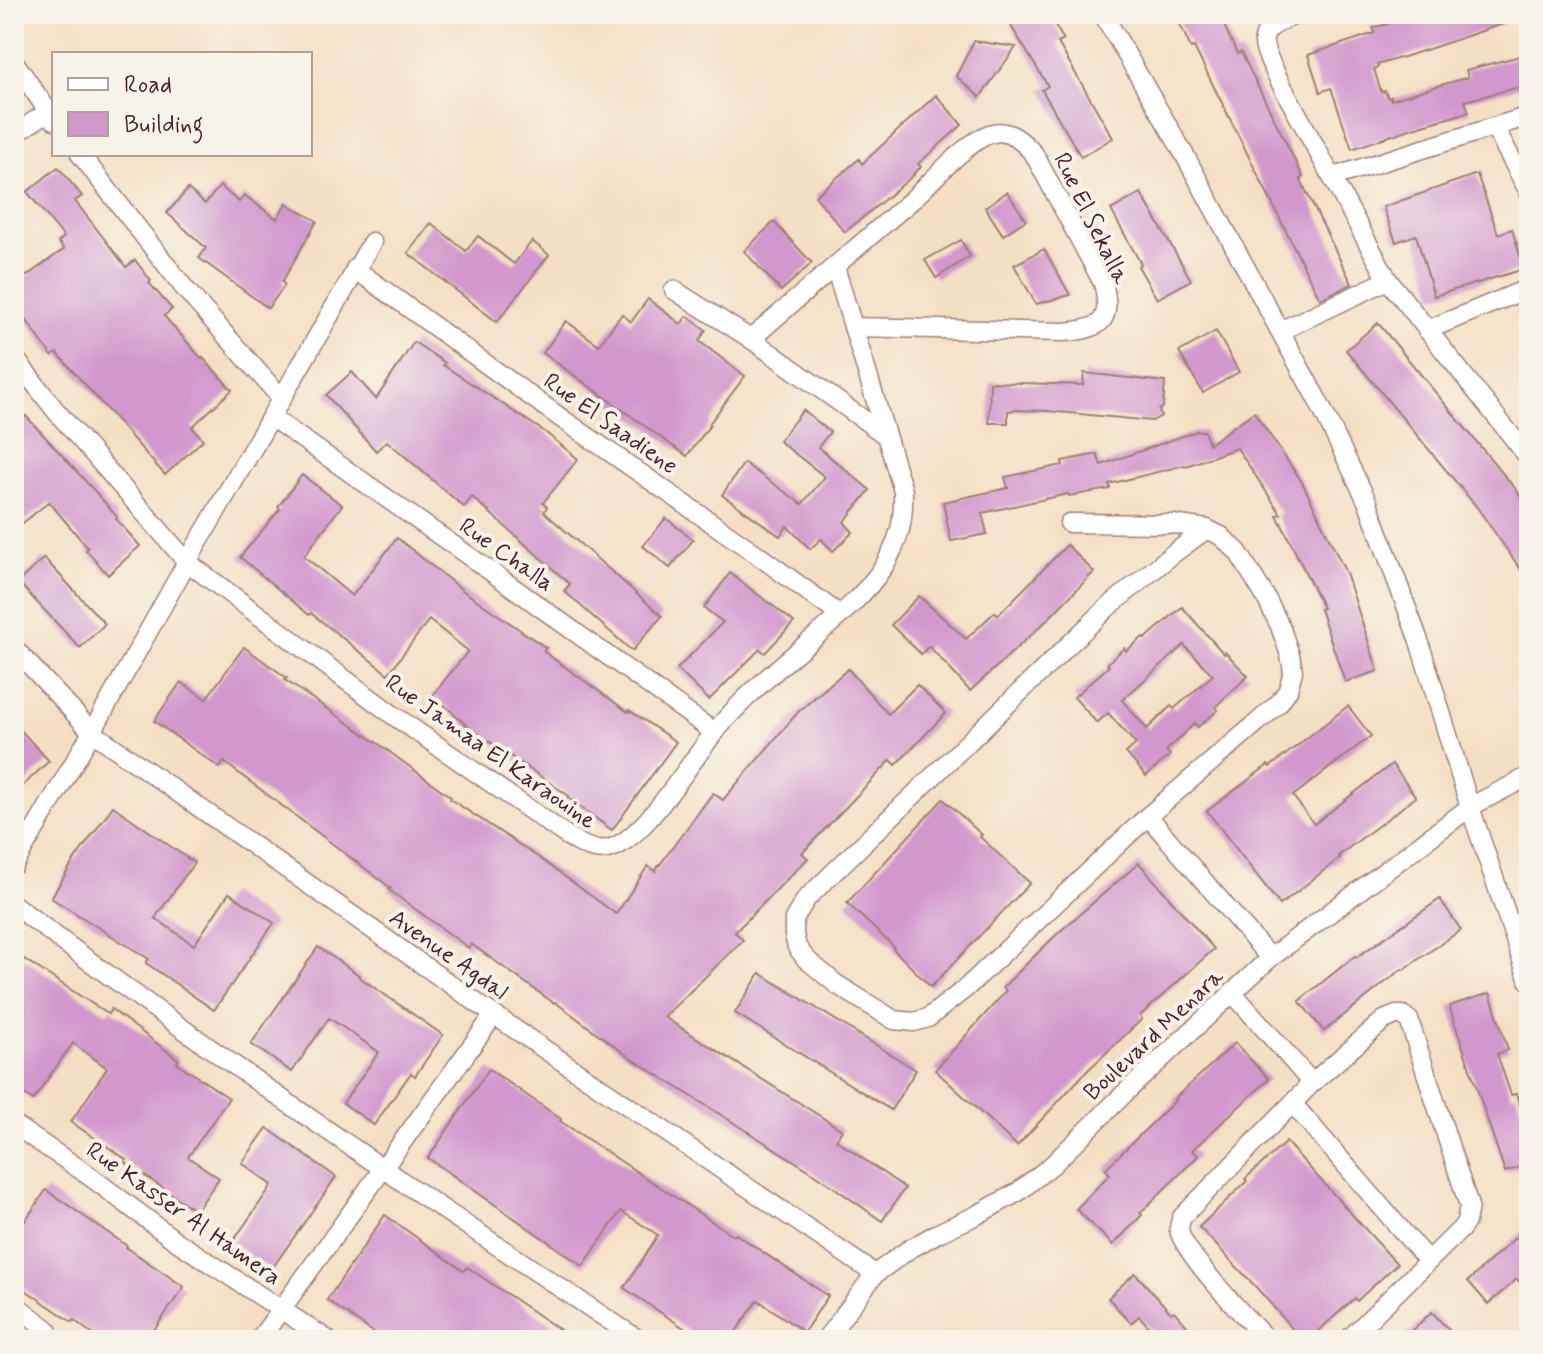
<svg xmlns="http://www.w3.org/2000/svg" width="1543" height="1354" viewBox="0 0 1543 1354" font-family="Mynerve,sans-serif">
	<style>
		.building { fill: #d297cd; fill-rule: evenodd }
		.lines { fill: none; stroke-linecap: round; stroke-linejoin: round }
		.minor-casing { stroke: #9f7f78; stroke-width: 21 }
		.minor { stroke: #fff; stroke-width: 18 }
		.labels { text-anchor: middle; stroke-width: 8; stroke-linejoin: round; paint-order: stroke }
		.street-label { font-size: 24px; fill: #4a1f2b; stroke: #f7f3e8 }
	</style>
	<rect width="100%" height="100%" fill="#f7f3e8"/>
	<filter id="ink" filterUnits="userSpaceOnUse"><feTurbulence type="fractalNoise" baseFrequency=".0125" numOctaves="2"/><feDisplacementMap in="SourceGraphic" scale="16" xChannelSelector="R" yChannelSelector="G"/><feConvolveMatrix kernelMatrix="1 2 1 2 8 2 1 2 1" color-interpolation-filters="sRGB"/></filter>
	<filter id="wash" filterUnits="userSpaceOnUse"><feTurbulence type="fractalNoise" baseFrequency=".006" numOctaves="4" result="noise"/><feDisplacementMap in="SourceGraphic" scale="32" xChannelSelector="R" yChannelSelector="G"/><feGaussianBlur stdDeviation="1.8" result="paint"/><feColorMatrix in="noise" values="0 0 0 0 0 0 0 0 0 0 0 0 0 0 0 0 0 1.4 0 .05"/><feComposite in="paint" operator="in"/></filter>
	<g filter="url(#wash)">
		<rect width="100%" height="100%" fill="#f4dfc4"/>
		<g id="blocks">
			<g class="building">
				<polygon points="1031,14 1048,14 1064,40 1058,43 1113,138 1081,157 1042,90 1048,86 1011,26"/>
				<polygon points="1175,14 1219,14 1237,54 1241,52 1303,177 1300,179 1352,284 1320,299 1194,47 1191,48"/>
				<polygon points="1421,14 1522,14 1523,17 1429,49 1377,65 1378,67 1374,69 1381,92 1385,91 1388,98 1391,97 1391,100 1468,77 1466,70 1520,56 1527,85 1465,101 1469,112 1413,128 1352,149 1331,88 1320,92 1308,55 1375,33 1373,28"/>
				<polygon points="974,41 1016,47 980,97 956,76"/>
				<polygon points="936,95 962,125 918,164 921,167 913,174 914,175 845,232 815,196 859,159 862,164"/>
				<polygon points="58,167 82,196 75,201 126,267 135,260 151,281 149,283 172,309 164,316 202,359 203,358 232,390 192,427 203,440 165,475 57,353 52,356 14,303 14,285 64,249 58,242 64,237 27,192"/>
				<polygon points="1477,174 1498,234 1512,229 1524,269 1434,296 1416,235 1396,242 1383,207"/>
				<polygon points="220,186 239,202 244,195 277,219 286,203 317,221 282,282 285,285 268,308 199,258 206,248 167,213 188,189 205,204"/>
				<polygon points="1007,192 1026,220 1003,235 985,207"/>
				<polygon points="1141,193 1191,280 1157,299 1138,266 1141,264 1111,210"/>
				<polygon points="774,222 812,263 781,291 744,251"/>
				<polygon points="431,223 466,251 478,236 514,264 532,241 549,255 497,322 408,253"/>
				<polygon points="961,240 970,256 936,278 925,260"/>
				<polygon points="1044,249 1070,295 1036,304 1014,265"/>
				<polygon points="648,299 681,324 687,316 706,330 699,341 745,376 709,424 710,425 687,456 543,353 566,321 599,345 622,314 631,322"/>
				<polygon points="1378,323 1514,487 1529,508 1529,581 1476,506 1346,350"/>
				<polygon points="1216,331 1239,372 1203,393 1179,352"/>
				<polygon points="414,342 445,363 443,365 545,432 578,459 543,503 547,507 544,512 662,616 632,651 564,591 570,584 472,497 464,507 387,441 376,451 326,395 352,372 376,399"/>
				<polygon points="1084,373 1165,382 1163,407 1159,410 1161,416 1152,421 1048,411 1015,410 1008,411 1008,423 989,423 990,382 1083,385"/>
				<polygon points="803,410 830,432 818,447 870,490 844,522 853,532 833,551 821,539 810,549 787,526 780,536 722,495 744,463 802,504 825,477 779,441"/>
				<polygon points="1254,412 1302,482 1346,573 1378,671 1345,682 1320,609 1323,608 1277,515 1281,514 1237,448 1186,466 1185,465 1109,484 1110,489 1069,496 1068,494 982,513 987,534 951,541 943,502 1008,488 1005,477 1063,465 1062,461 1097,454 1101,465 1197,431 1204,431 1209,444"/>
				<polygon points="26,416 100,497 117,517 116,519 140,546 108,575 86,550 88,548 49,502 14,530 14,427"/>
				<polygon points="302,475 342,505 304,556 352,596 397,538 462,590 546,648 543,651 628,712 629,710 676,742 612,830 568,798 569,796 474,731 474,732 433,695 468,651 429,620 388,674 311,613 309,615 240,557 280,509 278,507"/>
				<polygon points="666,518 693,540 670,568 643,546"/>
				<polygon points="1067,545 1094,572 1044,623 970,691 929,646 921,654 891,625 919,596 966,639 995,612 998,615"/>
				<polygon points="44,558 105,624 80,648 18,582"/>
				<polygon points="730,573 794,622 765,653 760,649 709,700 677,669 723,622 704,608"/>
				<path d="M1182,607L1224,654L1225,652L1248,676L1215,707L1218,710L1198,727L1195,723L1166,751L1170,755L1146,776L1126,753L1136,744L1108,713L1097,723L1074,697L1109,666L1107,664L1124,648L1126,651L1143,637L1145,639ZM1184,645L1213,675L1174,709L1171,706L1147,729L1122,700Z"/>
				<polygon points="244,647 287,678 285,680 376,742 451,797 450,799 538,857 616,914 648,866 655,871 713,793 723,800 799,711 848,669 888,714 917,685 946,713 896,765 891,760 802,853 808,858 735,932 743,940 664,1017 842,1130 836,1140 905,1188 882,1221 815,1174 629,1057 555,1002 554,1003 471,944 469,948 389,890 391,888 224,762 220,768 154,721 181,682 206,699"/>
				<polygon points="1348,706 1371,736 1293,796 1314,824 1392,764 1416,797 1338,856 1340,858 1280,905 1207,811 1268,765 1270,767"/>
				<polygon points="14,723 49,761 14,794"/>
				<polygon points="943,799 982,835 980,837 1030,883 931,987 893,949 894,947 847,903"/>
				<polygon points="113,806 194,863 155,918 194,945 229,893 274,923 214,1010 146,963 149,959 51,898 73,862"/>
				<polygon points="1139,863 1214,949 1140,1016 1142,1019 1085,1073 1017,1146 935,1070 1006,991 1003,987 1057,934"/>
				<polygon points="1440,899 1461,930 1403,970 1402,969 1324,1031 1299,1001 1355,956 1357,957"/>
				<polygon points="318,947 360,976 359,977 443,1035 415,1076 411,1073 374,1125 343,1103 379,1052 329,1018 292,1072 251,1044"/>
				<polygon points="24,959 108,1014 111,1009 179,1060 177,1063 229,1098 188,1157 219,1178 196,1211 125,1162 127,1160 71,1122 107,1068 73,1043 33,1100 14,1087 14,974"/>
				<polygon points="760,973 916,1070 891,1110 735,1013"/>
				<polygon points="1490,993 1508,1050 1497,1054 1511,1095 1516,1094 1529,1133 1529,1164 1505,1172 1449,1006"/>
				<polygon points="1235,1043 1269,1079 1192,1150 1198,1156 1140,1213 1142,1215 1113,1245 1076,1209 1110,1174 1105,1169 1176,1100 1174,1099"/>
				<polygon points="489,1069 561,1119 560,1121 734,1236 736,1234 828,1296 804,1332 758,1300 730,1340 702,1340 624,1288 658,1235 621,1211 583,1266 428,1158"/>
				<polygon points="267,1128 336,1177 271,1270 232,1243 272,1185 242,1163"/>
				<polygon points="1286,1142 1397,1264 1357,1301 1355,1298 1308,1340 1302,1340 1256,1287 1199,1227 1247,1181 1245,1179"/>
				<polygon points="46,1190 127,1246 126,1247 184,1287 147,1340 100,1340 74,1320 72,1322 14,1282 14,1237"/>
				<polygon points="385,1215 464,1271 467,1267 575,1340 384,1340 327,1300"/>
				<polygon points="1529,1225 1529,1292 1517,1279 1488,1304 1468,1281"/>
				<polygon points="1135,1273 1171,1313 1174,1311 1199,1340 1161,1340 1139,1316 1131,1323 1108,1298"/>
				<polygon points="1432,1312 1458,1340 1401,1340"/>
			</g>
		</g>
	</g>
	<g filter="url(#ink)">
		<use href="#blocks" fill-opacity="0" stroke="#9f7f78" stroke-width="2"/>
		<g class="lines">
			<defs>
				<g id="minor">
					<polyline points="1103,14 1183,152 1280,331 1319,403 1368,503 1419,641 1470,807 1529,981"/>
					<path d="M1298,14C1250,32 1261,42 1280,82L1388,280L1529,458"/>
					<polyline points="15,63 54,120"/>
					<polyline points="1495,128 1529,192"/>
					<polyline points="14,134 48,112"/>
					<polyline points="80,154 185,289 281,398"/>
					<polyline points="1333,177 1529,116"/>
					<polyline points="355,269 558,416 755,553 840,615"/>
					<polyline points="674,290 751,339 885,435"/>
					<polyline points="1427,330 1529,288"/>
					<polyline points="1280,331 1388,280"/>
					<path d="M751,339C804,292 859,246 913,199C931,182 970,138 993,133C1010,129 1023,142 1034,154L1103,283C1113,322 1101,329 1064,332L853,327"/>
					<path d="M14,357L56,411L187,562L393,715L569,837C583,846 597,854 614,847C648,833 689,763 714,733C734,708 759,685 783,664C815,636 861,602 884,566C900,539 904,521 903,491L835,267"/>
					<polyline points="271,417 490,571 714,732"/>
					<polyline points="1069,523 1173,524 1207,529 1221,536 1238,552 1265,596 1280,626 1290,655 1293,671 1288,690 1279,703 1259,721 1148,816 966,988 928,1018 914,1022 894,1020 836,984 806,959 797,947 794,935 794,919 806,899 1107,608 1174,553 1207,529"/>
					<polyline points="14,648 92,732 494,1015 875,1274"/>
					<polyline points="1148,816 1270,958"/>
					<polyline points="14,865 92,732 187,562 372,242"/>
					<path d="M14,905C217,1058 427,1200 639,1340"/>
					<polyline points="1232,992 1312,1083"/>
					<polyline points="1293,1104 1428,1261"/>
					<polyline points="14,1125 84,1172 176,1241 328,1340"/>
					<polyline points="14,1304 47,1329"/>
					<polyline points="259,1340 494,1015"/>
					<polyline points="825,1340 875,1274 908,1250 938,1233 977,1215 1018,1192 1052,1165 1129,1089 1270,958 1470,807 1529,776"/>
					<path d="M1267,1340C1249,1321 1181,1251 1179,1229C1179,1226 1181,1219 1182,1217L1312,1083L1384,1020L1396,1015H1403L1409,1020L1469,1206L1466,1222L1461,1229L1348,1340"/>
				</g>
			</defs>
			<use href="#minor" class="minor-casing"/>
			<use href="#minor" class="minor"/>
		</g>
	</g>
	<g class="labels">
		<g class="street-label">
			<text transform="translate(1092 218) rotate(64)" y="8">Rue El Sekalla</text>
			<text transform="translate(611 423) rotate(35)" y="8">Rue El Saadiene</text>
			<text transform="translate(507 554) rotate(35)" y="8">Rue Challa</text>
			<text transform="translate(491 751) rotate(35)" y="8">Rue Jamaa El Karaouine</text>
			<text transform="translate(449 954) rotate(35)" y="8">Avenue Agdal</text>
			<text transform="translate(1153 1034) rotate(-43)" y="8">Boulevard Menara</text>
			<text transform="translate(184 1213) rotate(35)" y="8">Rue Kasser Al Hamera</text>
		</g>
	</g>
	<rect width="1543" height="1354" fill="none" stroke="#f7f3e8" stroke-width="48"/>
	<rect x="52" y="52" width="260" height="104" fill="#f7f3e8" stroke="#b29e9c" stroke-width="2"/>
	<rect x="68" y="78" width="40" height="12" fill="#ffffff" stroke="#b29e9c" stroke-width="2"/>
	<text x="124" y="92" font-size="24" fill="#4a1f2b">Road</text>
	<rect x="68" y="112" width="40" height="24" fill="#d297cd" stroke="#b29e9c" stroke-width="2"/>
	<text x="124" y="132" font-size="24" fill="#4a1f2b">Building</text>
</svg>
